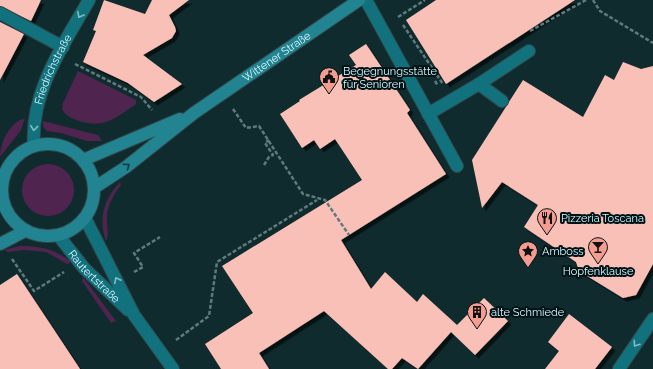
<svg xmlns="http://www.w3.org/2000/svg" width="653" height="369" viewBox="0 0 653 369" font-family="Raleway,sans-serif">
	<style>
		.green { fill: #4f244f }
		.building { fill: #f9c0b8; filter: url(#shadow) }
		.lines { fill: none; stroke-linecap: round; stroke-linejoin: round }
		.lane-casing { stroke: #304649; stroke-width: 14 }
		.street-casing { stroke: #304649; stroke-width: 14 }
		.secondary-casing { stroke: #304649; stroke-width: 14 }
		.path { stroke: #5d7a7d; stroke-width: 2.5; stroke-dasharray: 4 2; stroke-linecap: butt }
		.lane { stroke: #11727e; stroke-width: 12 }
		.street { stroke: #11727e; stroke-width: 12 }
		.secondary { stroke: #238491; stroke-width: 12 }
		.oneway { stroke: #80bcc4 }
		.oneway2 { stroke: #0c3b41 }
		.labels { text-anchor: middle; stroke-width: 4; stroke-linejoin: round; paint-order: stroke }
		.street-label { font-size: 11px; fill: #daf9fe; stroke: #001316 }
		.poi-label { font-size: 11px; fill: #daf9fe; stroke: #001316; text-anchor: start }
	</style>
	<defs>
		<filter id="shadow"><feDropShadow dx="3.5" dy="3.5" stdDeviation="0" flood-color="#0009"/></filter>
	</defs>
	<rect width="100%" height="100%" fill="#102b2e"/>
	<g class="green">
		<path d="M78,71L136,100V104C116,118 104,129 79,121C71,118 66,116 62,109L63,103Z"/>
		<path d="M25,118L21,130L0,157C0,142 10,122 25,118Z"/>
		<polygon points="43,121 98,135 102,141 87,141 61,133 47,131 43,127"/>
		<circle cx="48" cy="190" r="26"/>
		<path d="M120,182L121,185C114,194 107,205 107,217C106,225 110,234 106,241C98,219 104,199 120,182Z"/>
		<path d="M20,246C40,246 55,249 71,262L67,264L46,252L24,250L8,252L4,250Z"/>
		<polygon points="83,277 116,321 111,323 82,281"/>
	</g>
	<g class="building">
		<polygon points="0,0 41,0 31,21 0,6"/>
		<polygon points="104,0 145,14 152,0 189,0 169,15 175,27 176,31 172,38 143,55 182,84 154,102 128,83 83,62 96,31 93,30"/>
		<polygon points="436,0 575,0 446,84 406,20"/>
		<polygon points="0,22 24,34 0,80"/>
		<polygon points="366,44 410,110 407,113 446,174 341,240 371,289 385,272 417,302 423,294 457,325 484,298 508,321 475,355 451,332 418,369 402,358 392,369 388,369 324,311 259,353 269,369 221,369 205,344 253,313 222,266 362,180 335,139 320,149 314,140 302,148 280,114 300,101 299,100 356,65 349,55"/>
		<polygon points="623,62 641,69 653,66 653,264 636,295 623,298 579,271 576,262 524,227 538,205 502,182 482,208 472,160 523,80 583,117 605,75 614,80"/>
		<polygon points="17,274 80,369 0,369 0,285"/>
		<polygon points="569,314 612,347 595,369 545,369 559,351 548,342"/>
	</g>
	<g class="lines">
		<defs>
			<g id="lane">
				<polyline points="366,0 457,166"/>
				<polyline points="0,13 63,47"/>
				<polyline points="479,84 529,51"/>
				<polyline points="428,114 479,84 502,101"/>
			</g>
			<g id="street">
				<path id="s1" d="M34,145C30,92 64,44 89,0"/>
				<polyline points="85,218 134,315 173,369"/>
				<path id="s2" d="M58,235L84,268L128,310"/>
				<polyline points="619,369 653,319"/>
			</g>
			<g id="secondary">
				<circle cx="48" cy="190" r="46"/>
				<polyline points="83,160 180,119"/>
				<path id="s3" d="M94,188L126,167L194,113L359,0"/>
				<polyline points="0,244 25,231"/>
			</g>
		</defs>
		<use href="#lane" class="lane-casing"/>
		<use href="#street" class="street-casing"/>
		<use href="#secondary" class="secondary-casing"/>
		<g class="path">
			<polyline points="593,0 600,11 653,43"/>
			<polyline points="398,17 425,0"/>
			<polyline points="403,25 443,84"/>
			<polyline points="530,31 586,0"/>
			<polyline points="75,64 141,97 152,110"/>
			<polyline points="435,81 438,86"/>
			<polyline points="233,109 246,128 259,126 303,194 325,200 349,235"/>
			<polyline points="264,165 269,157 273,155 265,143 269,140"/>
			<polyline points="12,259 34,291 64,272"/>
			<polyline points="134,272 143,267 134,253 160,237"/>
			<polyline points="176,340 209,316 217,262 317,200"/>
		</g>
		<use href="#lane" class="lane"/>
		<use href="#street" class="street"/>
		<use href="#secondary" class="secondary"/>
	</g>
	<defs><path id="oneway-chevron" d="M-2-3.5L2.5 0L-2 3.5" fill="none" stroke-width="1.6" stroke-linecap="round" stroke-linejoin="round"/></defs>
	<g class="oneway">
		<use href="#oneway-chevron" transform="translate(80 15) rotate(119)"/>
		<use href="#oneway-chevron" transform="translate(34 128) rotate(96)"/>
		<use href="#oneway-chevron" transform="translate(117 280) rotate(-116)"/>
		<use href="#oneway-chevron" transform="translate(636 344) rotate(124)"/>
	</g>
	<use class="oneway2" href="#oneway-chevron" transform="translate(127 166) rotate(-36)"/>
	<defs>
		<symbol id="civic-pin" viewBox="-11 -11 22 30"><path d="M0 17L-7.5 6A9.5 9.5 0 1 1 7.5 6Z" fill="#f59c91" stroke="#001316"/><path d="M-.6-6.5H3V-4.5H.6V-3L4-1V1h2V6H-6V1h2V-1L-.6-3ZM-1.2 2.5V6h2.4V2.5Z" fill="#111"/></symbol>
		<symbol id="restaurant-pin" viewBox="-11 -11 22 30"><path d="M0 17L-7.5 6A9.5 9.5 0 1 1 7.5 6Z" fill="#f59c91" stroke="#001316"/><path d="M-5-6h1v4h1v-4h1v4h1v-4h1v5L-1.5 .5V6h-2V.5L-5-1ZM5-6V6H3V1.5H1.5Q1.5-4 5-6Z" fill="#111"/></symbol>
		<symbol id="bar-pin" viewBox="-11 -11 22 30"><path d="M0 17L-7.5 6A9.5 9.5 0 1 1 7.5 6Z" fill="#f59c91" stroke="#001316"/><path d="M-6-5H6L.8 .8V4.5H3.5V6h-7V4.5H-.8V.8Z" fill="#111"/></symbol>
		<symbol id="sight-pin" viewBox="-11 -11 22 30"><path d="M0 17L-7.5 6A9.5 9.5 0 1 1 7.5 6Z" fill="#f59c91" stroke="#001316"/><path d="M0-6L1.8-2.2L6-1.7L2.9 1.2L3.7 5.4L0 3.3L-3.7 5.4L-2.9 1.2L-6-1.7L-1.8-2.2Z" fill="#111"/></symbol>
		<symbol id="building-pin" viewBox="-11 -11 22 30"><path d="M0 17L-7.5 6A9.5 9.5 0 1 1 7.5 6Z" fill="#f59c91" stroke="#001316"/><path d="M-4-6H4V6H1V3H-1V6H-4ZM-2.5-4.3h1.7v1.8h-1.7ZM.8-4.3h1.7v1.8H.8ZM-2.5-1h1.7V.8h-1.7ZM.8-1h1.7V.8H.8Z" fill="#111"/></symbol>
	</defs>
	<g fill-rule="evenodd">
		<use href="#civic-pin" x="318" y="66" width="22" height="30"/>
		<use href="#restaurant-pin" x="536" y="207" width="22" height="30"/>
		<use href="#bar-pin" x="587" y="236" width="22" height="30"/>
		<use href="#sight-pin" x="517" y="240" width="22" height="30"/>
		<use href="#building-pin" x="466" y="301" width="22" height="30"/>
	</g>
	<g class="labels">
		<g class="street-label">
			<text dy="4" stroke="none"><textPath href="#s3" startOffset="225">Wittener Straße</textPath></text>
			<text dy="4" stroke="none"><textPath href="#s1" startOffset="79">Friedrichstraße</textPath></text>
			<text dy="4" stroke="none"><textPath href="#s2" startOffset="55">Rautertstraße</textPath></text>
		</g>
		<g class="poi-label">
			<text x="343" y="75">Begegnungsstätte<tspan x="343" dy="13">für Senioren</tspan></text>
			<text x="561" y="222">Pizzeria Toscana</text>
			<text x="542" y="255">Amboss</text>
			<text x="598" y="275" text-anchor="middle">Hopfenklause</text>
			<text x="491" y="316">alte Schmiede</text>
		</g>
	</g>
</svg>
